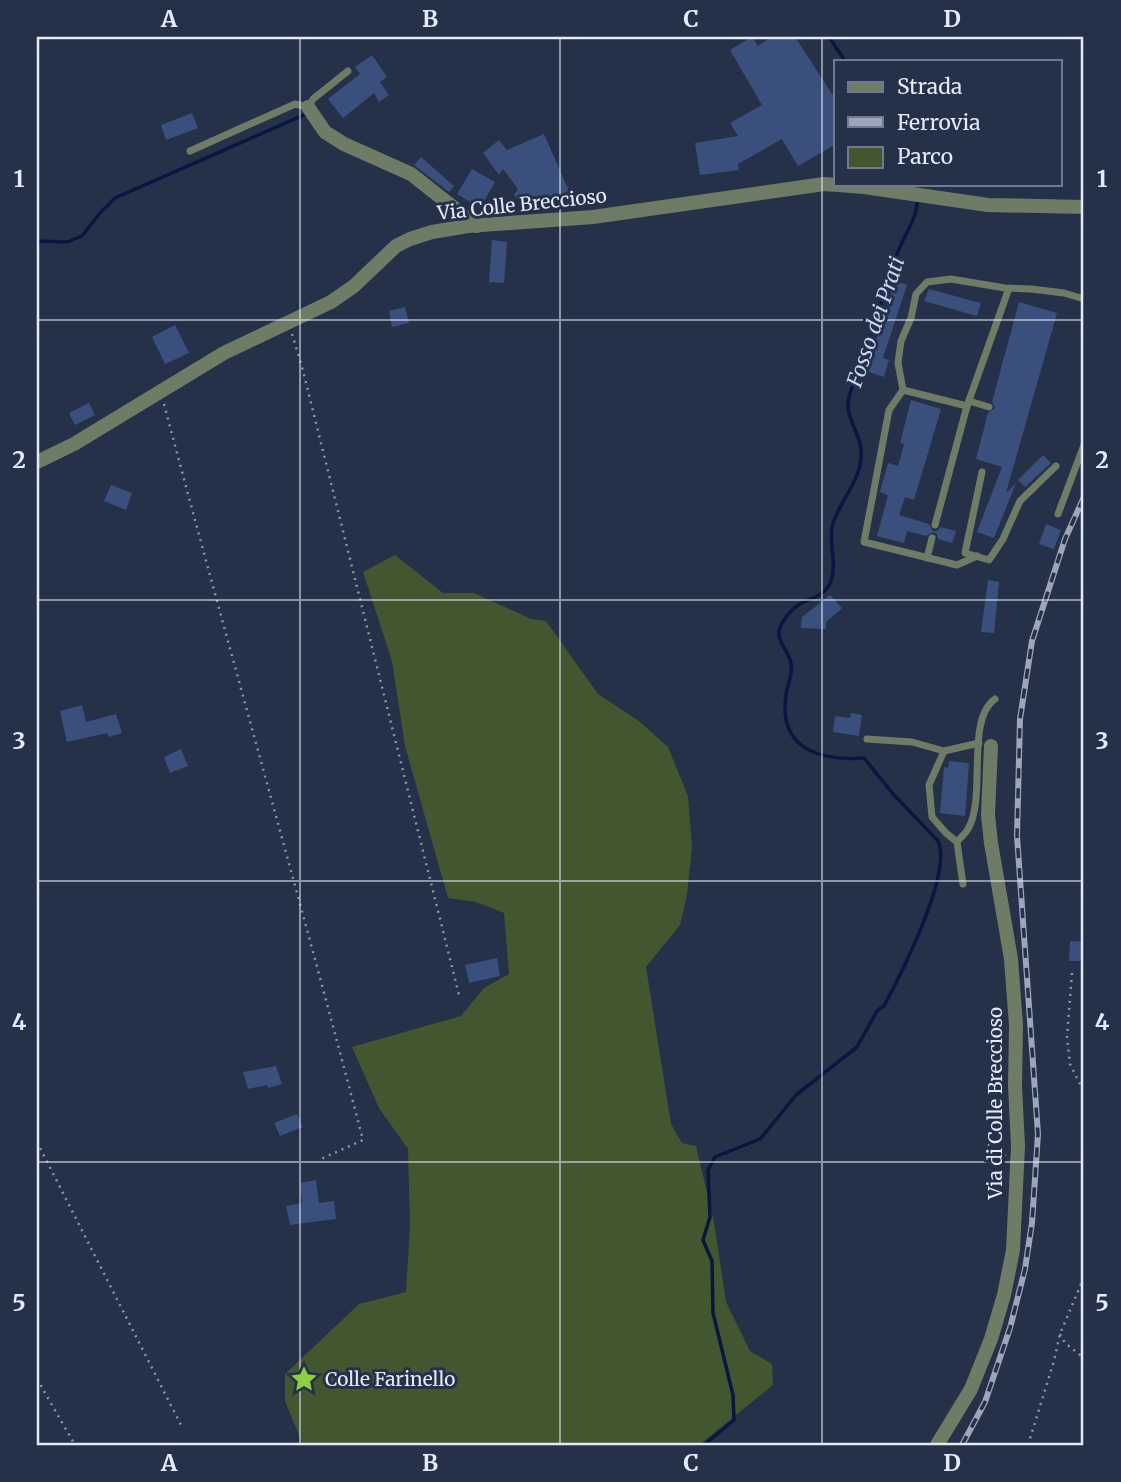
<svg xmlns="http://www.w3.org/2000/svg" width="1121" height="1482" viewBox="0 0 1121 1482" font-family="Merriweather,serif">
	<style>
		.green { fill: #42572f }
		.lines { fill: none; stroke-linecap: round; stroke-linejoin: round }
		.stream { stroke: #091740; stroke-width: 3.5 }
		.building { fill: #3b4f7d }
		.path { stroke: #8c95a9; stroke-width: 2.5; stroke-dasharray: 2 5; stroke-linecap: butt }
		.lane { stroke: #6f7c65; stroke-width: 7 }
		.street { stroke: #6f7c65; stroke-width: 14 }
		.rail-casing { stroke: #9da5b8; stroke-width: 6 }
		.rail { stroke: #253049; stroke-width: 3.5; stroke-dasharray: 10; stroke-linecap: butt }
		.grid { fill: none; stroke: #e3eafa; stroke-width: 2; stroke-opacity: 0.55 }
		.labels { text-anchor: middle; stroke-width: 6; stroke-linejoin: round; paint-order: stroke }
		.street-label { font-size: 19px; fill: #e3eafa; stroke: #253049 }
		.poi-label { font-size: 19px; fill: #e3eafa; stroke: #253049; text-anchor: start }
		.water-label { font-size: 21px; font-style: italic; fill: #c5d3f1; stroke: #253049 }
		.neatline { fill: none; stroke: #e3eafa; stroke-width: 2.5 }
		.grid-label { font-size: 23px; text-anchor: middle; font-weight: bold; fill: #e3eafa }
	</style>
	<rect width="100%" height="100%" fill="#253049"/>
	<polygon class="green" points="395,555 443,593 474,593 531,619 546,621 598,694 639,721 668,747 688,796 692,847 687,895 680,925 646,967 671,1124 682,1143 696,1146 714,1222 726,1302 750,1351 772,1364 773,1385 699,1445 303,1445 285,1401 285,1374 359,1304 406,1292 410,1226 408,1149 379,1108 352,1047 461,1016 484,988 509,974 504,913 476,902 448,898 405,746 392,661 363,572"/>
	<g class="lines">
		<g class="stream">
			<polyline points="829,37 845,61"/>
			<polyline points="37,241 67,242 82,236 100,213 115,198 306,114"/>
			<path d="M704,1445L734,1420L733,1395L713,1313L712,1261L703,1240L710,1217L708,1170L715,1157L760,1139L766,1132L796,1095L857,1047L877,1011L884,1006C900,976 953,873 938,841L894,795L864,758C820,761 778,749 786,695C787,685 793,675 791,664C790,650 773,641 781,625C785,618 791,610 798,605C810,598 826,596 831,581C837,564 829,545 832,528C836,503 864,481 861,449C860,434 847,420 848,403C848,392 863,362 867,348C879,315 886,280 900,247C906,232 919,215 917,198"/>
		</g>
	</g>
	<g class="building">
		<polygon points="752,37 758,46 771,37 795,37 836,100 836,144 798,166 782,139 738,164 739,170 700,175 695,143 738,136 730,123 762,105 730,50"/>
		<polygon points="372,55 387,77 380,82 389,95 379,102 374,93 343,118 328,99 360,74 355,67"/>
		<polygon points="192,113 198,128 166,140 161,125"/>
		<polygon points="544,134 569,191 540,203 535,212 531,212 524,208 514,195 518,189 503,169 499,175 483,153 499,140 507,150"/>
		<polygon points="421,157 454,186 449,192 414,165"/>
		<polygon points="472,169 495,182 480,208 457,194"/>
		<polygon points="492,240 507,242 504,283 489,282"/>
		<polygon points="895,281 907,285 883,358 889,360 884,377 866,371"/>
		<polygon points="929,289 981,303 977,316 924,301"/>
		<polygon points="1019,302 1057,313 1006,493 1016,483 994,538 977,532 1002,467 976,459 988,413 995,408 992,402"/>
		<polygon points="405,307 409,323 392,327 389,311"/>
		<polygon points="175,325 189,353 165,364 152,337"/>
		<polygon points="911,400 941,409 914,500 905,497 899,515 929,524 933,531 937,531 941,527 956,531 952,543 938,539 937,534 933,532 926,536 907,531 904,543 877,536 888,495 880,492 888,463 898,466 904,444 900,443"/>
		<polygon points="89,403 95,415 75,425 69,413"/>
		<polygon points="1043,455 1051,463 1025,487 1018,480"/>
		<polygon points="111,485 132,493 126,510 104,501"/>
		<polygon points="1046,524 1061,530 1054,549 1039,544"/>
		<polygon points="988,580 999,582 994,633 981,632"/>
		<polygon points="830,595 842,608 826,622 826,629 801,628 802,617"/>
		<polygon points="82,705 86,722 116,714 122,733 109,737 107,733 67,742 60,711"/>
		<polygon points="851,713 862,715 859,736 833,732 835,716 850,718"/>
		<polygon points="181,749 188,766 170,773 164,757"/>
		<polygon points="949,761 969,763 965,816 940,813 944,767 948,768"/>
		<polygon points="1070,941 1084,942 1083,961 1069,961"/>
		<polygon points="497,958 500,976 469,983 465,965"/>
		<polygon points="276,1066 282,1084 268,1088 267,1085 248,1089 243,1072"/>
		<polygon points="297,1114 303,1127 280,1136 274,1123"/>
		<polygon points="316,1180 319,1203 334,1201 336,1219 290,1225 286,1206 302,1203 300,1183"/>
	</g>
	<g class="lines">
		<g class="path">
			<polyline points="292,334 302,367 460,999"/>
			<path d="M164,404C229,650 299,894 363,1140L321,1159"/>
			<polyline points="1072,973 1067,1037 1070,1064 1084,1092"/>
			<polyline points="37,1142 181,1425"/>
			<polyline points="988,1144 999,1153 1006,1155"/>
			<polyline points="1060,1334 1065,1343 1084,1358"/>
			<polyline points="37,1379 75,1445"/>
			<polyline points="1028,1445 1054,1361 1060,1334 1084,1277"/>
		</g>
		<g class="lane">
			<polyline points="190,151 295,104 308,107 313,99 348,71"/>
			<polyline points="903,390 967,406 1009,288"/>
			<polyline points="969,401 989,407"/>
			<polyline points="982,472 965,553 989,560 1003,539 1020,501 1056,466"/>
			<polyline points="1058,514 1084,445"/>
			<polyline points="935,525 967,406"/>
			<polyline points="977,556 957,565 864,542 889,410 903,390 898,363 901,341 911,318 916,294 927,282 951,279 1005,288 1031,289 1064,293 1084,299"/>
			<polyline points="927,558 932,538"/>
			<polyline points="867,739 912,742 944,751 979,743"/>
			<path d="M944,751L929,785L932,817L946,833L957,842C960,838 965,834 968,829C987,797 965,720 995,699"/>
			<polyline points="957,842 963,884"/>
		</g>
		<g class="street">
			<polyline points="308,107 325,132 344,144 411,174 477,226"/>
			<polyline points="37,462 74,444 224,353 331,302 354,286 396,246 410,239 432,232 468,226 593,217 824,184 864,187 988,205 1084,207"/>
			<polyline points="937,1445 971,1389 991,1339 1004,1295 1013,1250 1018,1146 1015,1086 1016,1025 1011,959 991,843 988,815 991,746"/>
		</g>
		<defs>
			<polyline id="rail" points="962,1445 985,1402 1010,1328 1025,1269 1032,1223 1038,1134 1017,836 1020,719 1032,641 1065,539 1084,497"/>
		</defs>
		<use href="#rail" class="rail-casing"/>
		<use href="#rail" class="rail"/>
	</g>
	<path class="grid" d="M300,37V1445M560,37V1445M822,37V1445M37,320H1084M37,600H1084M37,881H1084M37,1162H1084"/>
	<defs>
		<symbol id="sight-bare" viewBox="-9 -9 18 18"><path d="M0-6L1.8-2.2L6-1.7L2.9 1.2L3.7 5.4L0 3.3L-3.7 5.4L-2.9 1.2L-6-1.7L-1.8-2.2Z" fill="#8cce45" stroke="#253049" stroke-width="2.5" paint-order="stroke"/></symbol>
	</defs>
	<g fill-rule="evenodd">
		<use href="#sight-bare" x="285" y="1360" width="38" height="38"/>
	</g>
	<g class="labels">
		<g class="street-label">
			<text transform="translate(522 204) rotate(-6)" y="7">Via Colle Breccioso</text>
			<text transform="translate(995 1103) rotate(-90)" y="7">Via di Colle Breccioso</text>
		</g>
		<g class="poi-label">
			<text x="325" y="1386">Colle Farinello</text>
		</g>
		<g class="water-label">
			<text transform="translate(876 322) rotate(-71)" y="7">Fosso dei Prati</text>
		</g>
	</g>
	<rect width="1121" height="1482" fill="none" stroke="#253049" stroke-width="77"/>
	<rect x="834" y="60" width="228" height="126" fill="#253049" stroke="#717a90" stroke-width="2"/>
	<rect x="848" y="82" width="35" height="10" fill="#6f7c65" stroke="#717a90" stroke-width="2"/>
	<text x="897" y="94" font-size="21" fill="#e3eafa">Strada</text>
	<rect x="848" y="117" width="35" height="10" fill="#9da5b8" stroke="#717a90" stroke-width="2"/>
	<text x="897" y="130" font-size="21" fill="#e3eafa">Ferrovia</text>
	<rect x="848" y="147" width="35" height="21" fill="#42572f" stroke="#717a90" stroke-width="2"/>
	<text x="897" y="164" font-size="21" fill="#e3eafa">Parco</text>
	<rect x="38" y="38" width="1044" height="1406" class="neatline"/>
	<g class="grid-label">
		<text x="169" y="27">A</text>
		<text x="430" y="27">B</text>
		<text x="691" y="27">C</text>
		<text x="952" y="27">D</text>
		<text x="19" y="187">1</text>
		<text x="1102" y="187">1</text>
		<text x="19" y="468">2</text>
		<text x="1102" y="468">2</text>
		<text x="19" y="749">3</text>
		<text x="1102" y="749">3</text>
		<text x="19" y="1030">4</text>
		<text x="1102" y="1030">4</text>
		<text x="19" y="1311">5</text>
		<text x="1102" y="1311">5</text>
		<text x="169" y="1471">A</text>
		<text x="430" y="1471">B</text>
		<text x="691" y="1471">C</text>
		<text x="952" y="1471">D</text>
	</g>
</svg>
